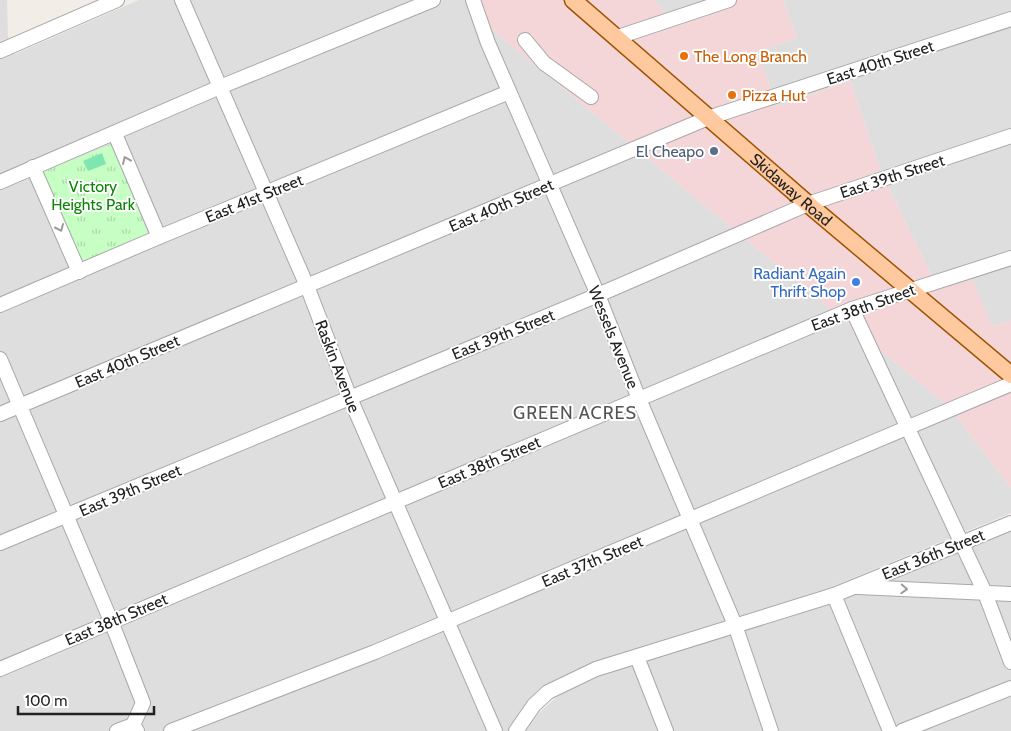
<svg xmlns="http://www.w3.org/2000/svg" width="1011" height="731" viewBox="0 0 1011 731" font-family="Cabin,sans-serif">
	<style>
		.residential { fill: #dfdede }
		.commercial { fill: #f4d6d9 }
		.park { fill: url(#park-tufts) }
		.pitch { fill: #80e6b1 }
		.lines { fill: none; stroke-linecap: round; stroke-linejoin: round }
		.minor-casing { stroke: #a8a8a8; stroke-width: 16 }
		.major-casing { stroke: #9f5400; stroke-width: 19 }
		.minor { stroke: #fff; stroke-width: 14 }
		.major { stroke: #ffc9a0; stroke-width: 16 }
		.oneway { stroke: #9b9b9b }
		.food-dot { fill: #e8710a; stroke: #fff; stroke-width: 2 }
		.service-dot { fill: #5c6f8a; stroke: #fff; stroke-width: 2 }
		.shop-dot { fill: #3f7fe0; stroke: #fff; stroke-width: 2 }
		.labels { text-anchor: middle; stroke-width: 4; stroke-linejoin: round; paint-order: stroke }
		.food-label { font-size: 16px; fill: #c56008; stroke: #fff; text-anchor: start }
		.street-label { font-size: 16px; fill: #212121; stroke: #fff }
		.service-label { font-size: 16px; fill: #4e5e75; stroke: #fff; text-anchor: end }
		.park-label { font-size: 16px; fill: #0b8504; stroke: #fff }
		.shop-label { font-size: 16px; fill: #366cbe; stroke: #fff; text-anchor: end }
		.neighbourhood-label { font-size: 18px; letter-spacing: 1px; fill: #545454; stroke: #fff }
	</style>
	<defs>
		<pattern id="park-tufts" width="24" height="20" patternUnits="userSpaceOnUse" patternTransform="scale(1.25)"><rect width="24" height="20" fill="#c6fec3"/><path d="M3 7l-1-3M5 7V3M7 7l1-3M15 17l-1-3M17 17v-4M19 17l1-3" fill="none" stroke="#aad9a7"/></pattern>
	</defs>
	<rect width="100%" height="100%" fill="#f2ede7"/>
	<g class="residential">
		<polygon points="0,0 7,0 8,37 15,54 139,0 465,0 476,25 491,29 949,407 1011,488 1011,513 826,589 697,630 556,681 510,731 0,731"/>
		<polygon points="653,0 708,0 667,15"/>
		<polygon points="783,0 1011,0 1011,321 992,326 932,276 882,174 850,81 778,106 757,52 797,38"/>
		<polygon points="1011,532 1011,731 525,731 538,714 561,693 582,681 826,606"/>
	</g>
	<polygon class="commercial" points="480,0 653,0 667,15 708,0 783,0 797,38 757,52 778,106 850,81 882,174 932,276 968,267 992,326 1011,321 1011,488 949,407 491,29"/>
	<polygon class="park" points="112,144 148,234 81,262 42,172"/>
	<polygon class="pitch" points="102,153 106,164 88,171 83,161"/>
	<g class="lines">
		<defs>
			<g id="minor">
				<polyline points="182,0 307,286 350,398 495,731"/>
				<polyline points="473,0 488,43 598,295 639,399 735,625 771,731"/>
				<polyline points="618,37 729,0"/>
				<polyline points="525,40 544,63 591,97"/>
				<polyline points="0,51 117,0"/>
				<polyline points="115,134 159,237"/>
				<polyline points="33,167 79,272"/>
				<polyline points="0,182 220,87 433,0"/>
				<polyline points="0,305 159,237 509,92"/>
				<polyline points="852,309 985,593 1011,662"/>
				<polyline points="0,359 111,621 143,703 133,725 137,731"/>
				<polyline points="0,414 708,118 1011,19"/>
				<polyline points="0,543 598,295 808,204 1011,136"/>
				<polyline points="858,587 1011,594"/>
				<polyline points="834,595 890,731"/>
				<polyline points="637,657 666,731"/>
				<polyline points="0,669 852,309 1011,258"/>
				<polyline points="117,731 133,725"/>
				<polyline points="171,731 375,652 1011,384"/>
				<polyline points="516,731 534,705 548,692 596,669 834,595 1011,523"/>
				<polyline points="902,731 1011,688"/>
			</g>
			<g id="major">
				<path id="s1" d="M573,0L808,204L1011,375"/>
			</g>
		</defs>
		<use href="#minor" class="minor-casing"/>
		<use href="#major" class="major-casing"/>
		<use href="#minor" class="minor"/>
		<use href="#major" class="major"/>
	</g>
	<defs><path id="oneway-chevron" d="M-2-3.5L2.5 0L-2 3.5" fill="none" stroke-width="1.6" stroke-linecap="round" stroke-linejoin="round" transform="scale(1.25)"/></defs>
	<g class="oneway">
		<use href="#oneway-chevron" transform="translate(126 160) rotate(-113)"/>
		<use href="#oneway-chevron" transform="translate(60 228) rotate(66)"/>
		<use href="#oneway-chevron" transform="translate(904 589) rotate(3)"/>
	</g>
	<g class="food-dot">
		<circle cx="684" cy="56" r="5"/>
		<circle cx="732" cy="95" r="5"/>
	</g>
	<circle class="service-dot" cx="714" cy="151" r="5"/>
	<circle class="shop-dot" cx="856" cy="282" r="5"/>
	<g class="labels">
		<g class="food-label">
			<text x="694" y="62">The Long Branch</text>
			<text x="742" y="101">Pizza Hut</text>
		</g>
		<g class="street-label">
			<text transform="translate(880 62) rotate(-18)" y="6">East 40th Street</text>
			<text transform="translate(892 176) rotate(-18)" y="6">East 39th Street</text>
			<text dy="6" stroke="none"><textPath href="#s1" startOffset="289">Skidaway Road</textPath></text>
			<text transform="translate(254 198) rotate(-22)" y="6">East 41st Street</text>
			<text transform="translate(501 205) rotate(-23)" y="6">East 40th Street</text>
			<text transform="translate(863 307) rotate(-20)" y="6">East 38th Street</text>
			<text transform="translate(503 334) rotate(-22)" y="6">East 39th Street</text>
			<text transform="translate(614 337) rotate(68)" y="6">Wessels Avenue</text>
			<text transform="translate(127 361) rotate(-23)" y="6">East 40th Street</text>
			<text transform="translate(338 366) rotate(69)" y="6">Raskin Avenue</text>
			<text transform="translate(489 462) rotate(-23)" y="6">East 38th Street</text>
			<text transform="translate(130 490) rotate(-23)" y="6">East 39th Street</text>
			<text transform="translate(933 554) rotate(-22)" y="6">East 36th Street</text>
			<text transform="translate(592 561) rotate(-23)" y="6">East 37th Street</text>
			<text transform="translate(116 619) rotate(-23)" y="6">East 38th Street</text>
		</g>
		<g class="service-label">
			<text x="704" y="157">El Cheapo</text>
		</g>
		<g class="park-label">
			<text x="93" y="192">Victory<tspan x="93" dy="18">Heights Park</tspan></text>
		</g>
		<g class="shop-label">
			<text x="846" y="279">Radiant Again<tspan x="846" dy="18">Thrift Shop</tspan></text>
		</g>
		<g class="neighbourhood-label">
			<text x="575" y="419">GREEN ACRES</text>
		</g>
	</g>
	<path d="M18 706v8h136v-8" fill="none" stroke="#212121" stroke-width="2.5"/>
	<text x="25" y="706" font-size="15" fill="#212121" stroke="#ffffff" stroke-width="4" paint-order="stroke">100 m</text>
</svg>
